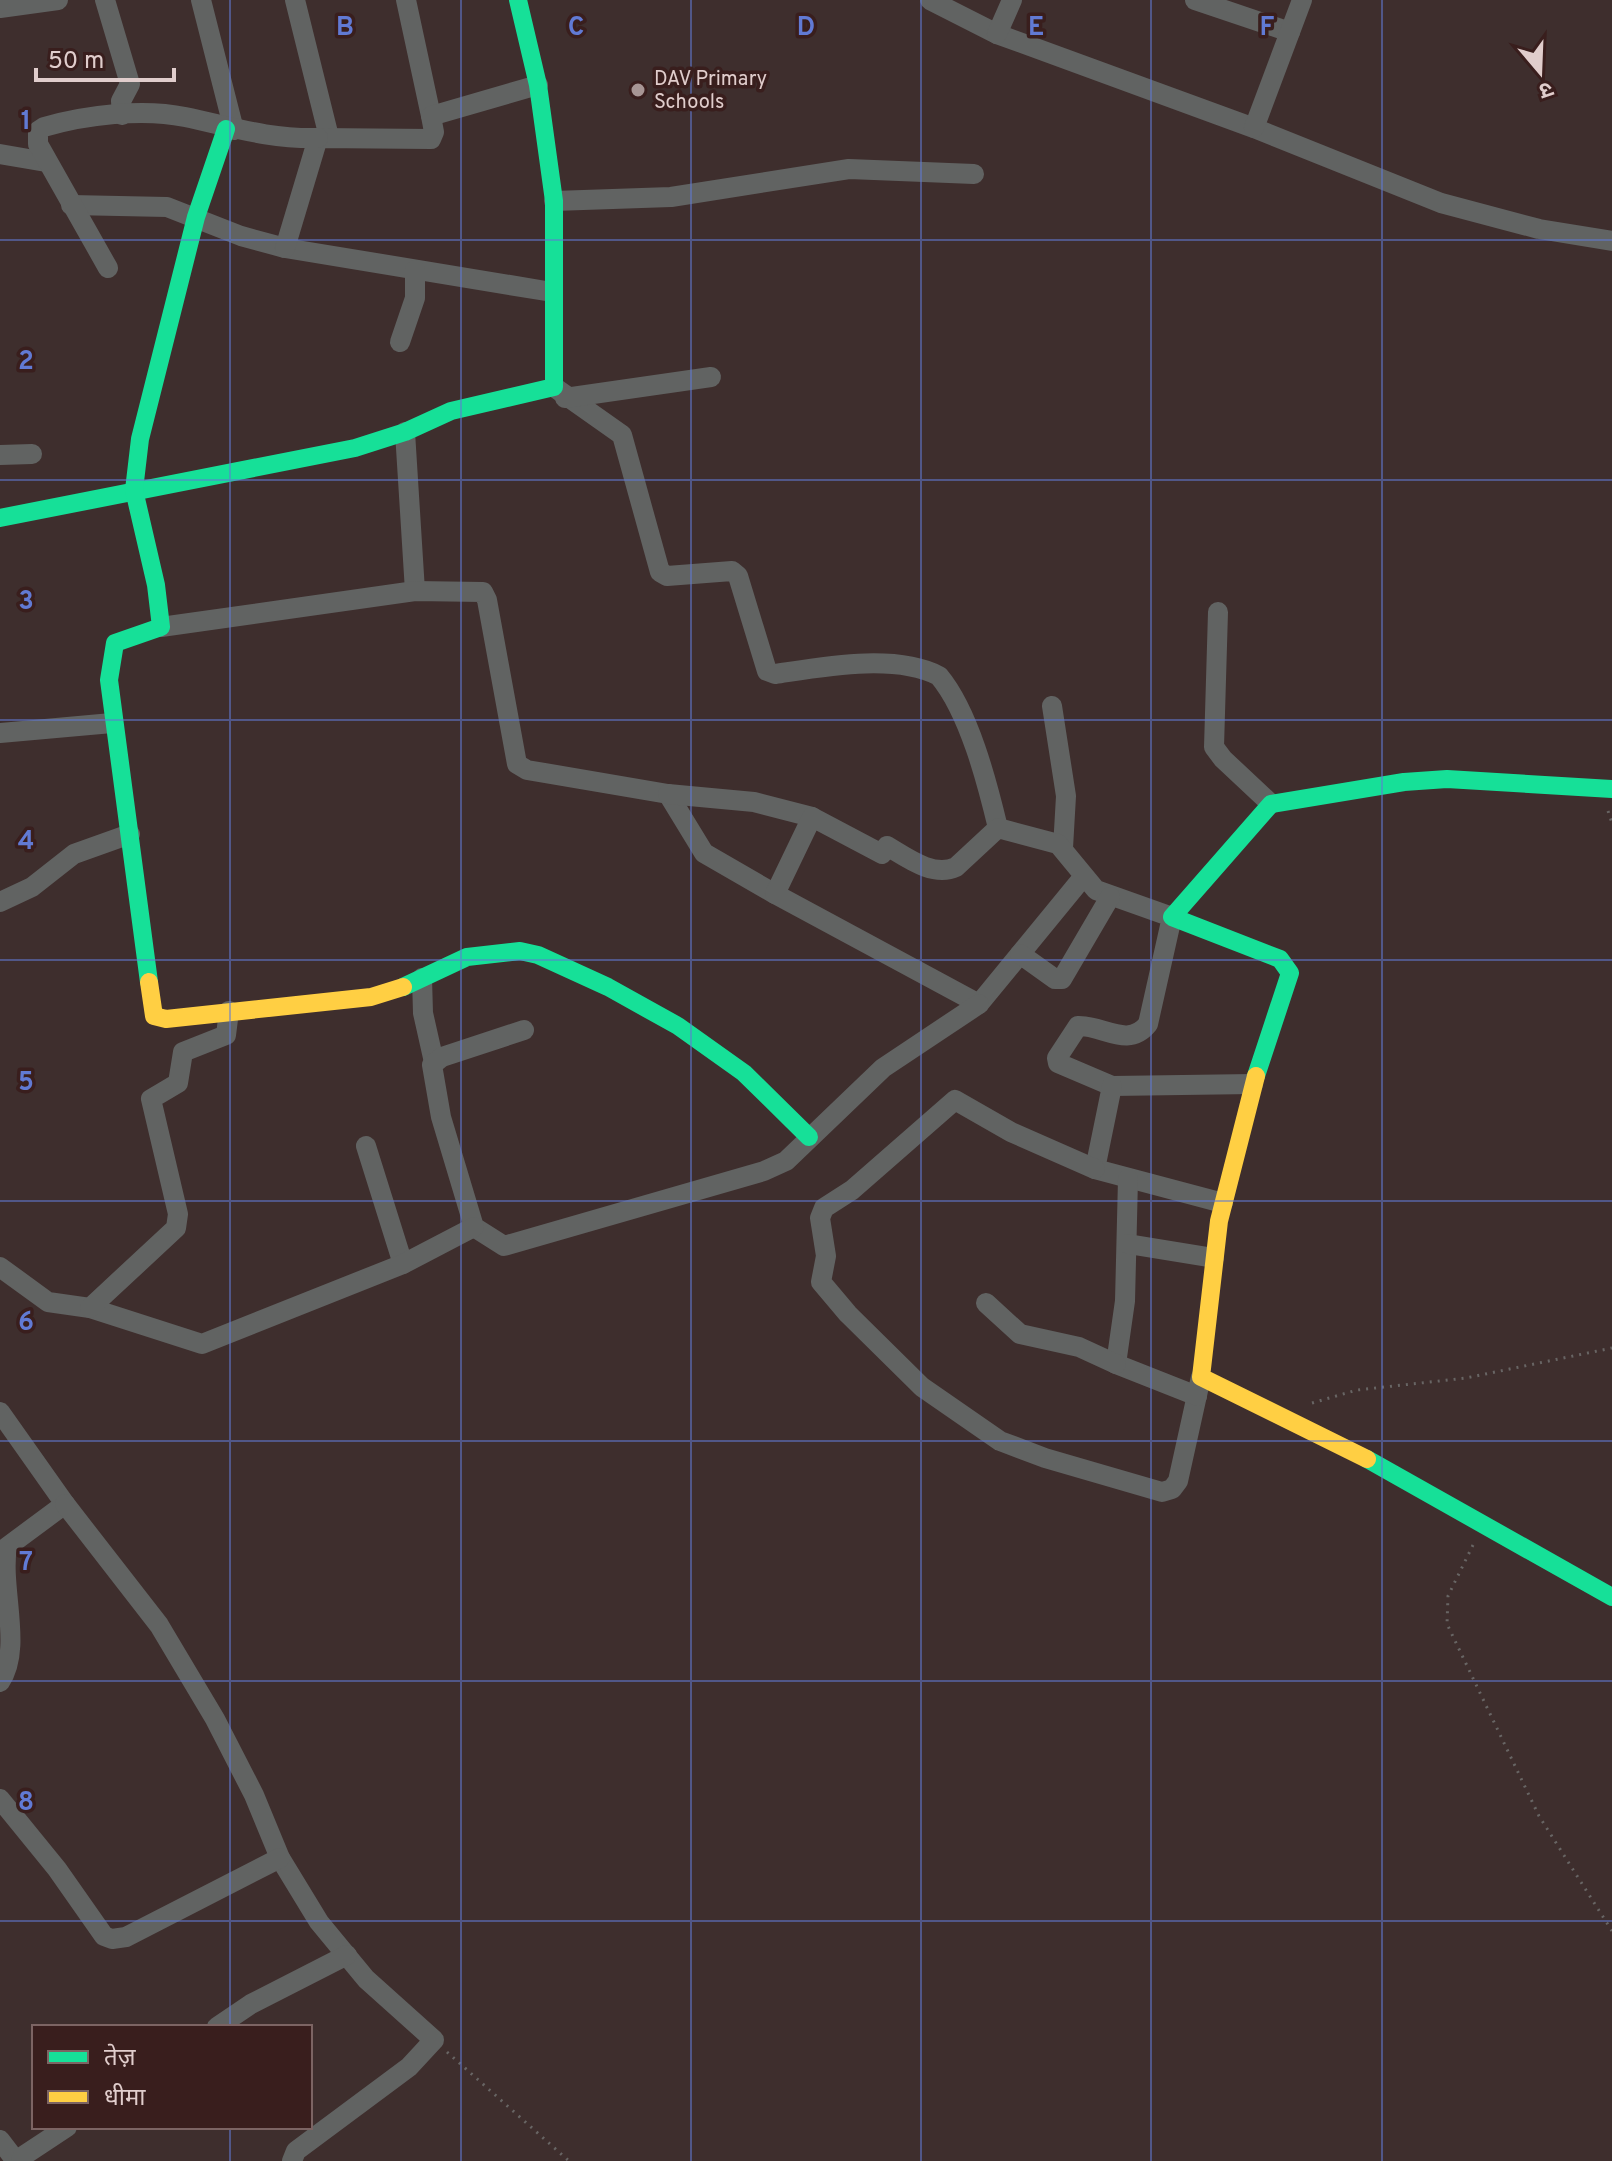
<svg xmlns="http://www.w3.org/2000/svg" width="1612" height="2161" viewBox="0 0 1612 2161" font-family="Overpass,'Noto Sans Devanagari',sans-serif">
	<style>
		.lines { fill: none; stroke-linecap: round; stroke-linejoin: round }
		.path { stroke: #686564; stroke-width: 3; stroke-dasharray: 2 6; stroke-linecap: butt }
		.street { stroke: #616362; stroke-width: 20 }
		.fast { stroke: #16e098; stroke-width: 18 }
		.slow { stroke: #ffcf43; stroke-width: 18 }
		.grid { fill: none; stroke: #617ad4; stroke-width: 2; stroke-opacity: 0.55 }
		.poi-dot { fill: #a79594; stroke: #391e1d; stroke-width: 3 }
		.labels { text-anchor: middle; stroke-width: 7; stroke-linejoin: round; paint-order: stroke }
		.poi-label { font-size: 20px; fill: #e0cdcc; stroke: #391e1d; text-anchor: start }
		.grid-label { font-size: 26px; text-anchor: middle; font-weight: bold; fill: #617ad4; stroke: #391e1d; stroke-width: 7; stroke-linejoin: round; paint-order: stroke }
	</style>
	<rect width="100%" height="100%" fill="#3e2e2d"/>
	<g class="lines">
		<g class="path">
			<polyline points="1608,811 1612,823"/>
			<polyline points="1312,1403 1357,1390 1466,1378 1612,1348"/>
			<polyline points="1473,1545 1448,1596 1447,1624 1539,1816 1612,1931"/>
			<polyline points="447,2052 569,2161"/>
		</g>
		<g class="street">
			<polyline points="105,0 130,84 121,101 122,115"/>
			<polyline points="201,0 234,130"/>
			<polyline points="295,0 329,137"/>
			<polyline points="406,0 431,116"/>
			<polyline points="930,0 997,34 1254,128 1441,203 1539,229 1612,241"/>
			<polyline points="1195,0 1290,32"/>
			<polyline points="0,8 58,0"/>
			<polyline points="997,34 1012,0"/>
			<polyline points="1254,128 1302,0"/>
			<polyline points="0,154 46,162"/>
			<polyline points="554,201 671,197 849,169 974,174"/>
			<polyline points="71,205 167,207 241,236 285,248 552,292"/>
			<polyline points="285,248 318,138 431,139 434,132 431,116 538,85"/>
			<path d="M108,268L38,144V131L44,127C85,115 143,108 185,117C233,127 267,139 318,138"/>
			<polyline points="400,342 415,298 415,270"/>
			<path d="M554,387L622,435L660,572L667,576L732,571L738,576L767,671L775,674C822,667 895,653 939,676C969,712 987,782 998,828"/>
			<polyline points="565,398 711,377"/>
			<polyline points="405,432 415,591"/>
			<polyline points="0,455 32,454"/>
			<polyline points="1218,612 1214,747 1223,759 1271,804"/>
			<polyline points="161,627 415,591 483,592 487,600 517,764 527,770 668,794 704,853 775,894"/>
			<polyline points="1052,706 1066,796 1063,848"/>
			<polyline points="0,733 112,723"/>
			<polyline points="668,794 754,802 812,817"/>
			<path d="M1084,876L979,1004L775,894L812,817L882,854L887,846C906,857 933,878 956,867L998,828L1058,844L1096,890L1172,917L1148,1024C1128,1049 1103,1025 1078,1026L1057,1058L1058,1063L1112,1086L1253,1084"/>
			<polyline points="0,902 32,887 74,854 130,834"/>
			<polyline points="1020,954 1055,979 1062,979 1110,897"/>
			<polyline points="422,978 423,1013 434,1062"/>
			<polyline points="524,1030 442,1057 432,1065 441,1117 474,1227 504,1246 764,1171 786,1161 883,1068 979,1004"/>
			<polyline points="1112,1086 1095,1169 1223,1203"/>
			<polyline points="366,1146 403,1264"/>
			<polyline points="1095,1169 1011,1132 955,1100 852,1190 824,1208 820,1218 826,1256 821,1282 848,1314 922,1387 1000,1441 1045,1458 1162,1492 1172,1489 1178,1481 1201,1377"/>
			<polyline points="1128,1179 1125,1301 1116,1364 1197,1396"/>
			<polyline points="1128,1244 1214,1258"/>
			<polyline points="0,1267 48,1302 90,1308 202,1344 403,1264 474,1227"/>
			<polyline points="986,1303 1020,1334 1079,1347 1116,1364"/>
			<polyline points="90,1308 176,1228 178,1214 151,1099 178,1083 183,1052 226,1035 229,1011"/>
			<path d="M0,1412L65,1504L7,1547C0,1589 23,1648 0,1682"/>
			<polyline points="65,1504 159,1625 215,1719 254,1795 280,1858 319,1922 366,1979 434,2040 409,2067 296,2151 292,2161"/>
			<polyline points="0,1799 57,1869 104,1936 112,1939 126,1937 280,1858"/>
			<polyline points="217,2027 251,2004 347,1955"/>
			<polyline points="0,2140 16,2161"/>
			<polyline points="21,2161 23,2156 67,2127"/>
		</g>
		<g class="fast">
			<polyline points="0,518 355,448 405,432 451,411 554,387 554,201 538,85 518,0"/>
			<polyline points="149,982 109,680 115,643 161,627 156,585 134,490 140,439 196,217 226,129"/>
			<polyline points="403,987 467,957 520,951 538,955 608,987 678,1026 744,1073 809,1137"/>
			<polyline points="1256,1076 1290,973 1280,959 1172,917 1271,804 1404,782 1447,779 1612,789"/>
			<polyline points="1367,1459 1612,1597"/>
		</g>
		<g class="slow">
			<polyline points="149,982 154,1016 166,1019 371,997 403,987"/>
			<polyline points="1256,1076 1219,1221 1201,1377 1367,1459"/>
		</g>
	</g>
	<path class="grid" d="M230,0V2027M461,0V2161M691,0V2161M921,0V2161M1151,0V2161M1382,0V2161M0,240H1612M0,480H1612M0,720H1612M0,960H1612M0,1201H1612M0,1441H1612M0,1681H1612M0,1921H1612M230,2127V2161"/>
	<circle class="poi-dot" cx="638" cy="90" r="8"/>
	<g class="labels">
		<g class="poi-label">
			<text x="654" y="85">DAV Primary<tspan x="654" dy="23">Schools</tspan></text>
		</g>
	</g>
	<g class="grid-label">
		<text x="345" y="35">B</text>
		<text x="576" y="35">C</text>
		<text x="806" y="35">D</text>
		<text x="1036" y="35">E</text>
		<text x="1267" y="35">F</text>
		<text x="26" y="129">1</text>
		<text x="26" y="369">2</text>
		<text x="26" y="609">3</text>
		<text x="26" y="849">4</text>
		<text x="26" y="1090">5</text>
		<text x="26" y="1330">6</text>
		<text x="26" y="1570">7</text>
		<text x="26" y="1810">8</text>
	</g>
	<rect x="32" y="2025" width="280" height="104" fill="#391e1d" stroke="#7c6463" stroke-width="2"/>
	<rect x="48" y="2051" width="40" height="12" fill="#16e098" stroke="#7c6463" stroke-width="2"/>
	<text x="104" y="2065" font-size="24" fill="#e0cdcc">तेज़</text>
	<rect x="48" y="2091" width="40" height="12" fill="#ffcf43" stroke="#7c6463" stroke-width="2"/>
	<text x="104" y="2105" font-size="24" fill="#e0cdcc">धीमा</text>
	<g transform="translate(1540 72) rotate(161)" stroke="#391e1d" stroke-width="6" paint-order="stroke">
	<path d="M0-6L14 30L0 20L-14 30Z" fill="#e0cdcc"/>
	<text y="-12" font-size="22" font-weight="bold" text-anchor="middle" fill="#e0cdcc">उ</text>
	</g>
	<path d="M36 68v12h138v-12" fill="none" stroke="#e0cdcc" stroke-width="4"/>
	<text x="48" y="68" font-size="24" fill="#e0cdcc" stroke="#391e1d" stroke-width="6" paint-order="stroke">50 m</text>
</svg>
